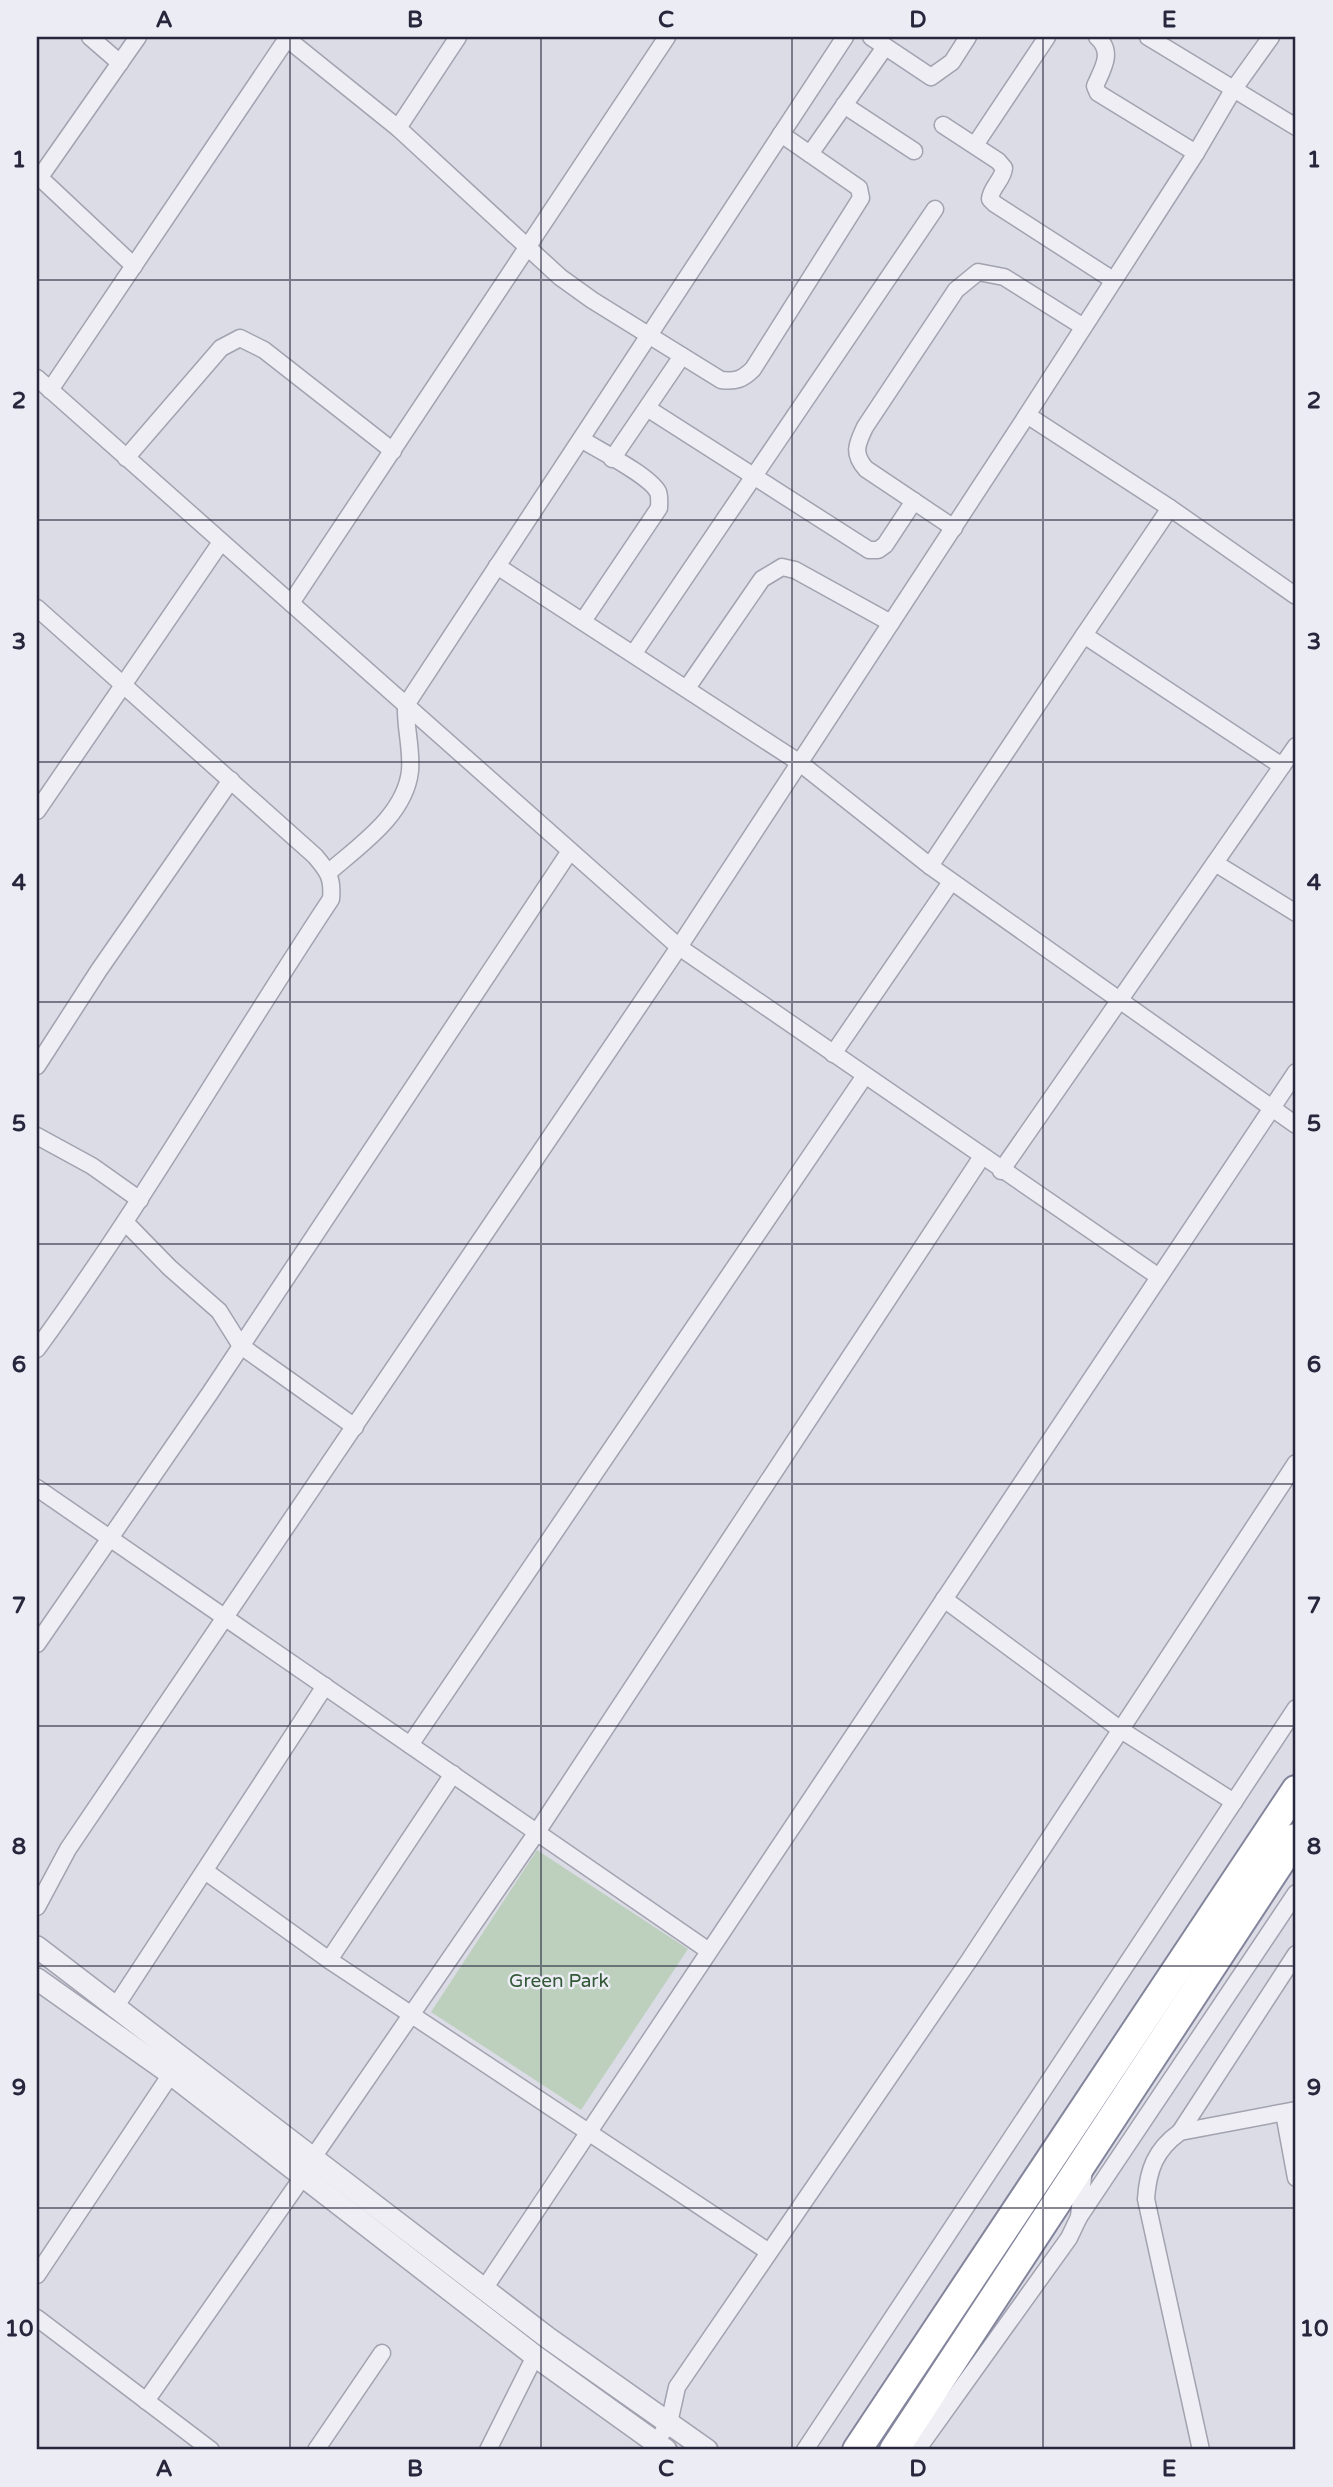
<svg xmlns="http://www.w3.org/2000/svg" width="1333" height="2487" viewBox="0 0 1333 2487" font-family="'Varela Round',sans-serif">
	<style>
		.green { fill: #bdd0be }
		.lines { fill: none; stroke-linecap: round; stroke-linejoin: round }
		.minor-casing { stroke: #a2a2b0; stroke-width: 19 }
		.tertiary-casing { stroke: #a2a2b0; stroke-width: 24 }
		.trunk-casing { stroke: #83859d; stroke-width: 32 }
		.minor { stroke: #eeeef4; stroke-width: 16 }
		.tertiary { stroke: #eeeef4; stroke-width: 21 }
		.trunk { stroke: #fff; stroke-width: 28 }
		.grid { fill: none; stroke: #26273c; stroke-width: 2; stroke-opacity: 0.55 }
		.labels { text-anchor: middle; stroke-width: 5; stroke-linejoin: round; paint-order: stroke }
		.park-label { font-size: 19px; fill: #335837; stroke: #ebecf4 }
		.neatline { fill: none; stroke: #26273c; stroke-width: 2.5 }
		.grid-label { font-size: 23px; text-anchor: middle; font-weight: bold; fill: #26273c }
	</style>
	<rect width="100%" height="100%" fill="#dcdce6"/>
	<polygon class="green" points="537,1850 688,1949 581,2110 431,2012"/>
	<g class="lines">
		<defs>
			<g id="minor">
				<polyline points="90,37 120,63"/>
				<path d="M285,37L398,128L560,277L592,300L721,380C736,382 743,379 753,369L861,198L859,188L781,134"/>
				<polyline points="871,37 931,77 952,62 968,37"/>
				<path d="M1097,37C1114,52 1103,68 1095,86L1098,93L1196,153"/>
				<polyline points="1148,37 1296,127"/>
				<polyline points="844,105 914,151"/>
				<path d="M943,125L998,161L1004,168C1003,180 991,187 990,199L995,204L1113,280"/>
				<polyline points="398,128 458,37"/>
				<polyline points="975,145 1047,37"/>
				<polyline points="810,154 885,47"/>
				<polyline points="37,175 134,266"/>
				<polyline points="40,177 138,37"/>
				<polyline points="37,378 679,947 1159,1277"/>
				<polyline points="50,390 288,37"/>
				<polyline points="647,408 869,550 878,550 885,545 914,501"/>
				<polyline points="1027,415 1170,508 1296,596"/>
				<path d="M581,439C598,450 649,475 658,492C660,497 659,503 659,508L583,621"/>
				<polyline points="126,458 221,348 240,338 264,350 393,451"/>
				<polyline points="612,459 682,356"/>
				<polyline points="1170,508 1084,635 1282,766"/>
				<path d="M954,528L866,469C852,453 857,444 865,427L956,290L978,272L1004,277L1082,326"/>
				<polyline points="497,566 800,763 930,866 1296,1125"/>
				<polyline points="291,603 667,37"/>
				<path d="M37,608L315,856C328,871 333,878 331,899C232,1048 143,1204 37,1349"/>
				<polyline points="634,653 935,209"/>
				<polyline points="687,688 762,579 782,567 795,570 891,623"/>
				<polyline points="37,811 221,542"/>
				<polyline points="1215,863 1296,913"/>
				<polyline points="930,866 1084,635"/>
				<path d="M329,872C360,845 405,815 410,771C412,749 405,727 406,705L845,37"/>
				<polyline points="833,1054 951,882"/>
				<polyline points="37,1066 99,970 231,780"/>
				<polyline points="37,1136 92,1166 140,1200"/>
				<polyline points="1001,1171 1296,746"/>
				<polyline points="125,1222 170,1268 219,1311 241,1346 355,1427"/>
				<polyline points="37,1488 709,1951"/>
				<polyline points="944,1599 1121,1730 1234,1802"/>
				<polyline points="37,1644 210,1393 570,851"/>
				<polyline points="410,1745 864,1077"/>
				<polyline points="205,1871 329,1960 769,2252"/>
				<polyline points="37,1907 68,1849 679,947 1027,415 1196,153 1233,90 1271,37"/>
				<polyline points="329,1960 453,1774"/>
				<polyline points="114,2009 325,1686"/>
				<polyline points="1284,2113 1296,2178"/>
				<polyline points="1180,2132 1296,1954"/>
				<polyline points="314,2156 537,1832 981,1158"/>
				<polyline points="1079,2217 1296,1893"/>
				<polyline points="37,2275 171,2074"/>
				<polyline points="484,2289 1296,1072"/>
				<polyline points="37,2318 211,2450"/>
				<polyline points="146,2401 304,2175"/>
				<polyline points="663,2432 669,2423 677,2387 968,1962 1296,1463"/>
				<polyline points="316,2450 382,2353"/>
				<polyline points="488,2450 535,2356"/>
				<polyline points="805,2450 1296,1708"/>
				<polyline points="917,2450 1069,2238 1079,2217 1084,2167"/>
				<path d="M1201,2450L1146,2199C1148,2170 1155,2150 1180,2132L1296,2110"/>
			</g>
			<g id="tertiary">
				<polyline points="37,1947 548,2338 707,2450"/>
				<polyline points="37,1979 171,2074 535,2356 666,2450"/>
			</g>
			<g id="trunk">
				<polyline points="857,2450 1296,1790"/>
				<polyline points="894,2450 1296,1838"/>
			</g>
		</defs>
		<use href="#minor" class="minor-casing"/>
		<use href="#tertiary" class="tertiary-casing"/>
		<use href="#trunk" class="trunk-casing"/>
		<use href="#minor" class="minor"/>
		<use href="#tertiary" class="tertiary"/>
		<use href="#trunk" class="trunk"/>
	</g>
	<path class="grid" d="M290,37V2450M541,37V2450M792,37V2450M1043,37V2450M37,280H1296M37,520H1296M37,762H1296M37,1002H1296M37,1244H1296M37,1484H1296M37,1726H1296M37,1966H1296M37,2208H1296"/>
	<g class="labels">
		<g class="park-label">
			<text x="559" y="1987">Green Park</text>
		</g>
	</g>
	<rect width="1333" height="2487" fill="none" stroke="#ebecf4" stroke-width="77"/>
	<rect x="38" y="38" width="1256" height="2410" class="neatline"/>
	<g class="grid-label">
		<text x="164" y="27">A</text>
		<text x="415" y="27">B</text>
		<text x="666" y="27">C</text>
		<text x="918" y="27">D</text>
		<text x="1169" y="27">E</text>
		<text x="19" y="167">1</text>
		<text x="1314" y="167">1</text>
		<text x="19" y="408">2</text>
		<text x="1314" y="408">2</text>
		<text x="19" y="649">3</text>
		<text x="1314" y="649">3</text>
		<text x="19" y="890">4</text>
		<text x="1314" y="890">4</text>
		<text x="19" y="1131">5</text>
		<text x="1314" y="1131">5</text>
		<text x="19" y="1372">6</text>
		<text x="1314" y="1372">6</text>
		<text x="19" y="1613">7</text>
		<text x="1314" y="1613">7</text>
		<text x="19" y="1854">8</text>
		<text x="1314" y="1854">8</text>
		<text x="19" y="2095">9</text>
		<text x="1314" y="2095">9</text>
		<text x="19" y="2336">10</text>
		<text x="1314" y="2336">10</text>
		<text x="164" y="2476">A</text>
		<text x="415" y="2476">B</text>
		<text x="666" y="2476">C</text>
		<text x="918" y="2476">D</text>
		<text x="1169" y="2476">E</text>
	</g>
</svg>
